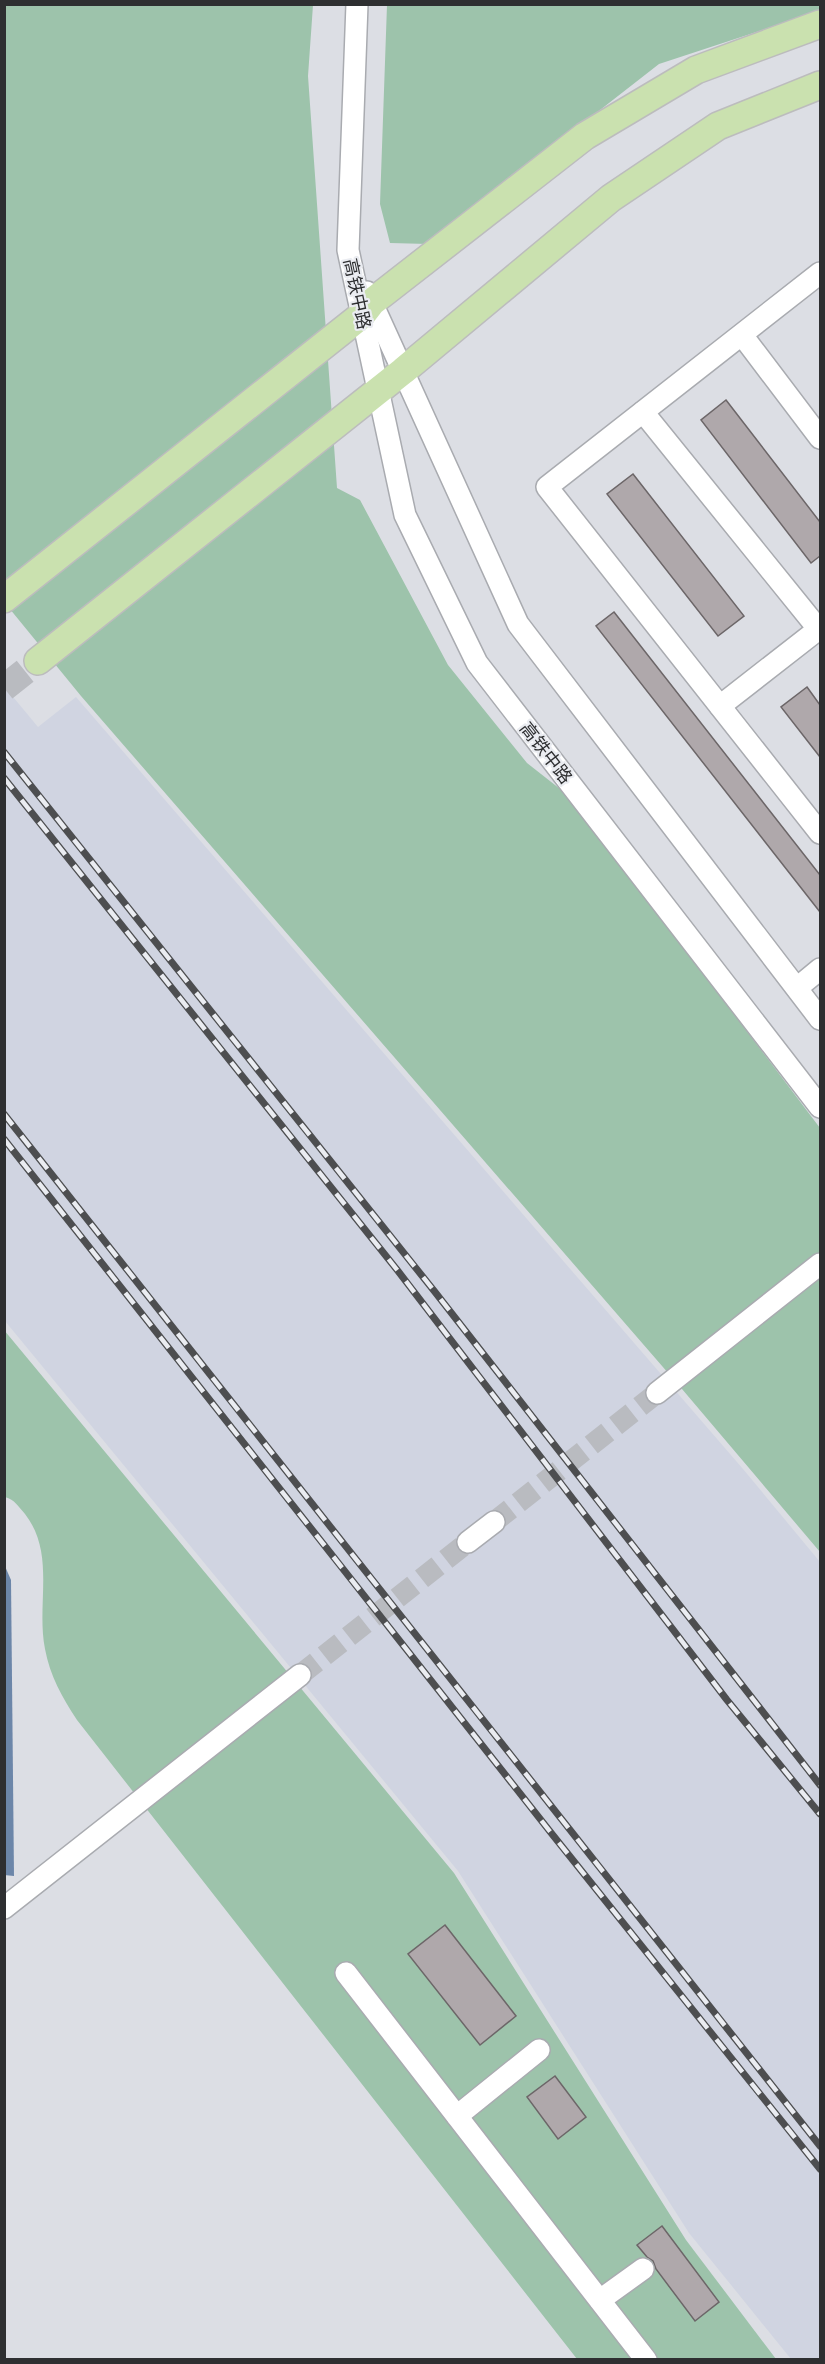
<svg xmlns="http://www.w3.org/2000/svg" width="825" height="2364" viewBox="0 0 825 2364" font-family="'Titillium Web','Noto Sans SC',sans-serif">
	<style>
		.built { fill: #d0d4e1 }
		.green { fill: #9dc3ab }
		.water { fill: #6c86a9 }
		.building { fill: #afa8ab; stroke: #6c6668; stroke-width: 1.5 }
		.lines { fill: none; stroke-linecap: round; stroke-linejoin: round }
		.minor-tunnel { stroke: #b9bbc0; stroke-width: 21; stroke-dasharray: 21 10; stroke-linecap: butt }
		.major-tunnel { stroke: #b9bbc0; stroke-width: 27; stroke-dasharray: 27 14; stroke-linecap: butt }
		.minor-casing { stroke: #a9abb0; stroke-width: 24 }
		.major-casing { stroke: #bcbcbd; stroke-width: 30 }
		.minor { stroke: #fff; stroke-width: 21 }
		.major { stroke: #cae1af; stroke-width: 27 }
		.rail-casing { stroke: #4d4e50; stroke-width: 7 }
		.rail { stroke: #eaecf1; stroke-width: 4.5; stroke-dasharray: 14; stroke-linecap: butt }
		.labels { text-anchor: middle; stroke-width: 4.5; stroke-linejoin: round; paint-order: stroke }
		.street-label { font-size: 18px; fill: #2e2f31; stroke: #eaecf1 }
	</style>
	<rect width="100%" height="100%" fill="#dcdee4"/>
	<polygon class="built" points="4,686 38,727 76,697 743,1469 820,1562 820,2359 791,2359 689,2233 458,1871 5,1321"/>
	<g class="green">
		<polygon points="4,5 313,5 308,76 337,488 360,500 448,665 527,763 569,796 820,1128 820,1552 682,1389 81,696 5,603"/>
		<polygon points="387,5 820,5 820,11 659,64 428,244 390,243 380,204"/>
		<path d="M4,1330L454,1873L686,2240L776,2359H577L77,1720C62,1697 50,1676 45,1649C36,1604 56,1554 25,1514C18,1506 15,1500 5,1497Z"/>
	</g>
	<polygon class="water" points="4,1564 11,1580 14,1876 4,1875"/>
	<g class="building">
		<polygon points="726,400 820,522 820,556 811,563 701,420"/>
		<polygon points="633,474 744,616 718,636 607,494"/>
		<polygon points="614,612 820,875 820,912 596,626"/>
		<polygon points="807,687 820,705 820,757 781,707"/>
		<polygon points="445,1925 516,2016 480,2045 408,1954"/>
		<polygon points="555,2076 586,2117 558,2139 527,2097"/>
		<polygon points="662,2226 719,2302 695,2321 656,2269 653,2261 647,2257 637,2245"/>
	</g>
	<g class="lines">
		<g class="minor-tunnel">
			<polyline points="494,1522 657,1393"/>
			<polyline points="300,1675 468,1542"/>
		</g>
		<polyline class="major-tunnel" points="4,688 38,661"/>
		<defs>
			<g id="minor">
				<polyline points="357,4 348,250 405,515 477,663 820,1107"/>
				<polyline points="820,273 547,487 820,833"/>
				<polyline points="367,292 518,624 820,1019"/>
				<polyline points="742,335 820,438"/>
				<polyline points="643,412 820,631"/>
				<polyline points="720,706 820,628"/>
				<polyline points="797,988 820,969"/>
				<polyline points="657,1393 820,1264"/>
				<polyline points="468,1542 494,1522"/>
				<polyline points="4,1908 300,1675"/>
				<polyline points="346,1973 646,2360"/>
				<polyline points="457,2116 539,2050"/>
				<polyline points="600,2300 643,2269"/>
			</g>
			<g id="major">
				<polyline points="4,599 362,315 372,302 585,136 696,70 820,24"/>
				<polyline points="38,661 403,371 611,198 718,126 820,85"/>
			</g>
		</defs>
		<use href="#minor" class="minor-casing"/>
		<use href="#major" class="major-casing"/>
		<use href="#minor" class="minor"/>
		<use href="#major" class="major"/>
		<defs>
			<g id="rail">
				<polyline points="4,752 435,1292 820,1785"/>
				<polyline points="4,778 398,1271 727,1700 820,1814"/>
				<polyline points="4,1114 820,2146"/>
				<polyline points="4,1139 552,1834 820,2169"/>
			</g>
		</defs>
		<use href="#rail" class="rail-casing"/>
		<use href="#rail" class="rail"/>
	</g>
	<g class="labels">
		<g class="street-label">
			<text transform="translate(357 294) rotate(78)" y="6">高铁中路</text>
			<text transform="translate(546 753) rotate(52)" y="6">高铁中路</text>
		</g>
	</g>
	<rect width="825" height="2364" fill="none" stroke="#2e2f31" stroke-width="12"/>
</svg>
